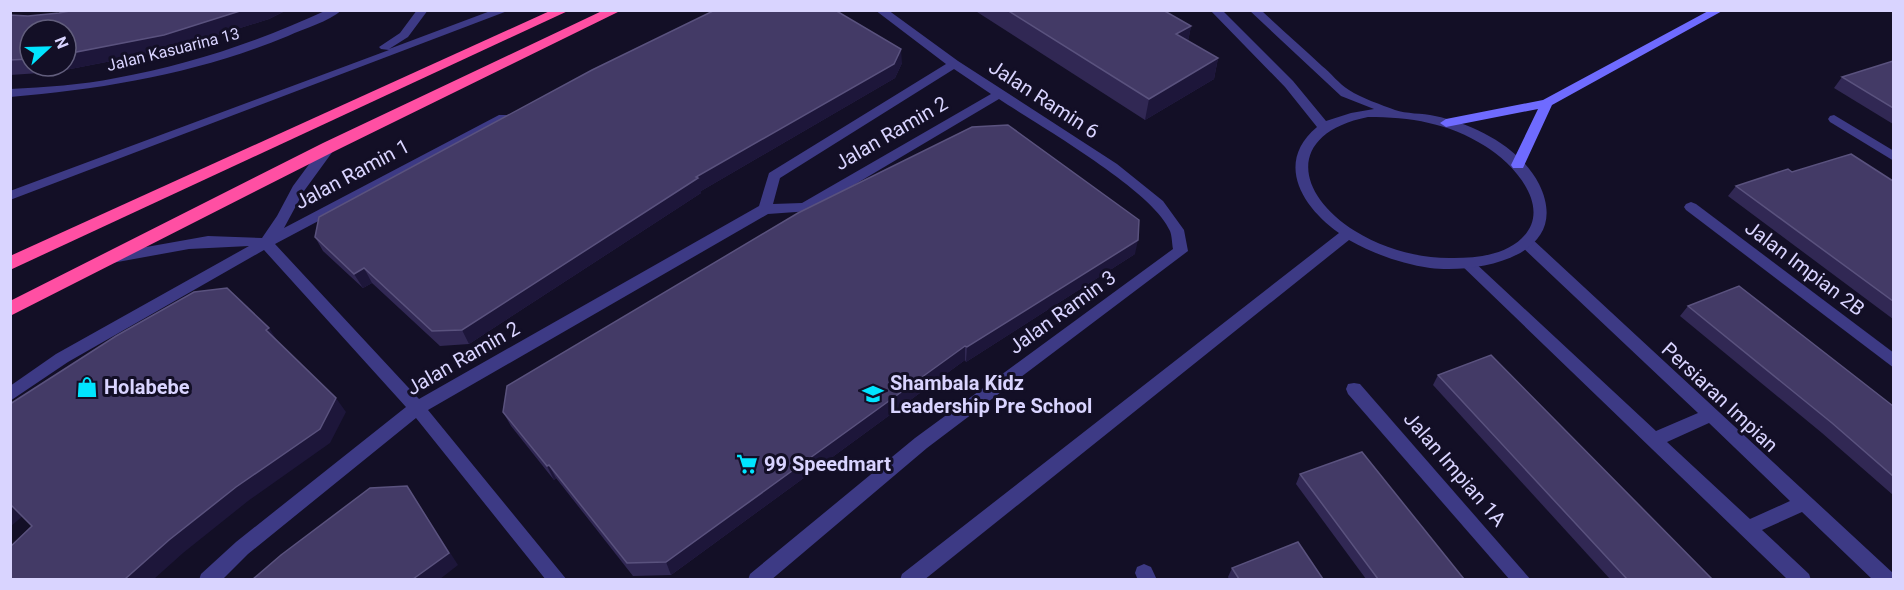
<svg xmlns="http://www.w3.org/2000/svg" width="1904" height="590" viewBox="0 0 1904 590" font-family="Roboto,sans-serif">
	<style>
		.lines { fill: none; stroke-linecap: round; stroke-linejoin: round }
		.minor { fill: #3d3a85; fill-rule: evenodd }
		.tertiary { fill: #3d3a85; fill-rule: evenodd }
		.secondary { fill: #6f6bff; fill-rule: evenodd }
		.motorway { fill: #ff4fa3; fill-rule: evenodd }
		.wall { fill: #312854; fill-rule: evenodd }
		.shaded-wall { fill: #1d163a }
		.building { fill: #433a66; stroke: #5a527e; stroke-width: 1.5 }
		.labels { text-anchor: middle; stroke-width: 6; stroke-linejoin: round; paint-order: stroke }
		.far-street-label { font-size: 16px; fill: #d9d4ff; stroke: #130f26 }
		.street-label { font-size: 20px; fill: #d9d4ff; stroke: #130f26 }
		.poi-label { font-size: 20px; font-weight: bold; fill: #d9d4ff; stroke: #130f26; text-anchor: start }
	</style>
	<rect width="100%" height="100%" fill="#130f26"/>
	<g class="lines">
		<g class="minor">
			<path d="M327,10H342C328,22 305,28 288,36C199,73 106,89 10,97V89C46,87 81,85 116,78C189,65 260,41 327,10Z"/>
			<polygon points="417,10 428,10 408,37 389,49 493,10 510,10 10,200 10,191 389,50 381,49 379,47 400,33"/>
			<path d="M875,10H888L958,61L1117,164L1163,201L1184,230L1188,251L927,448L771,580H748L750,574L915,438L1173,249C1172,244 1172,236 1170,231C1154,191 1038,125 999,99L810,211L768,214L428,410L567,580H546L416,418L248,554L222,580H199L201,574L236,542L406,407L264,250L68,362L10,401V386L56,354L249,246L189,249L112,263L105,258L107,254L208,236L262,238L277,216L293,186L324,144L329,143L336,147L304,191L284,228L499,115H507L509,118L507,121L275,244L419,399L759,206L769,173L946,64ZM954,69L991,94L802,203L773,204L780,178Z"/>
			<polygon points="1834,115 1894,151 1894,161 1830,122 1828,119 1830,116"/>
			<polygon points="1691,202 1696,204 1894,353 1894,368 1686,210 1684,207 1686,204"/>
			<path d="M1526,237L1531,238L1894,574V580H1873L1802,512L1762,530L1809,574L1811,580H1788L1460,264L1467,259L1472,260L1656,431L1698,413L1521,246L1519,242ZM1709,423L1790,501L1750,519L1667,442Z"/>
			<polygon points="1354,383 1360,384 1531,580 1510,580 1348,394 1346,389 1348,384"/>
			<polygon points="1144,564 1151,567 1157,580 1138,580 1135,573 1137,567"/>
		</g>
		<path class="tertiary" d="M1210,10H1222L1293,81L1326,121L1351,113L1374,109L1341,96L1249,10H1261C1281,29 1302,47 1322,66C1331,73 1339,84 1349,90C1361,98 1382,105 1395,110C1406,114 1422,113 1435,116C1474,124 1520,147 1539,184C1574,255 1480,274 1430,268C1402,264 1374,254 1349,240L924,580H900L902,574L1339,233C1301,206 1275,162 1317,127L1285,87ZM1368,117C1410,117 1449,123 1485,146C1512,162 1554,207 1522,238C1505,255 1477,258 1454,258C1420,259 1384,249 1355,231C1293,192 1288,133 1368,117Z"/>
		<polygon class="secondary" points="1710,10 1724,10 1552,105 1523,168 1513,168 1511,165 1538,109 1446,127 1440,123 1446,119 1543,100"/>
		<g class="motorway">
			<polygon points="552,10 570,10 10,270 10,256"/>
			<polygon points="604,10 622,10 335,151 10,316 10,301 323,143"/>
		</g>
	</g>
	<g class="wall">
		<path d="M75,10H287L269,19L173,49L55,72L10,75V15L28,16L59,13ZM30,30L66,66H30Z"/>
		<polygon points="715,10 837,10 838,12 902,63 895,78 701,191 701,193 469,344 440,346 372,283 363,288 323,251 315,237"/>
		<polygon points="974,10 1163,10 1191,26 1188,41 1218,58 1214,79 1145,120"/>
		<polygon points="1893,61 1893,124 1834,88 1842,77"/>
		<polygon points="1792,172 1893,181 1893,319 1728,196 1736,186"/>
		<polygon points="1135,254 966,362 965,360 671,575 633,576 556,478 554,480 511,426 503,412"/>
		<polygon points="1688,306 1893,406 1893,495 1822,433 1680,316"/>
		<polygon points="1438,375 1712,579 1610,579 1433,385"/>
		<polygon points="1300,474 1464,579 1366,579 1296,484"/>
		<polygon points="1232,568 1323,579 1229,579 1228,577"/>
	</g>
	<g class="shaded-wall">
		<polygon points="243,10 287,10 269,19 173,49 55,72 51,66 66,66 66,54"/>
		<polygon points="1191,26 1187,47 1176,34"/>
		<polygon points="901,49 902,63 895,78 701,191 701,193 469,344 462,330 696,177"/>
		<polygon points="1218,58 1214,79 1145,120 1149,99"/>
		<polygon points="1138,240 1135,254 966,362 967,347"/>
		<polygon points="364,268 372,283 363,288 354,274"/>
		<polygon points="269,328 279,343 266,330"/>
		<polygon points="965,346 965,360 671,575 666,562"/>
		<polygon points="336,398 346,412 330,443 248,501 183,553 154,579 125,579 169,540"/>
		<polygon points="549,465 556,478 554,480 547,466"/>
		<polygon points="407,486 458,565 440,579 413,579"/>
		<polygon points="10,504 24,515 10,527"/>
	</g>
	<g class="building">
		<polygon points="75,10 243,10 164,35 66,54 66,30 30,30 30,59 10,60 10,15 28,16 59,13"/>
		<polygon points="715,10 835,10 901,49 894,64 696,177 698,178 462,330 432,331 364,268 354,274 315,237 319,217 592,70"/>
		<polygon points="1007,10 1163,10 1191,26 1176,34 1218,58 1149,99"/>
		<polygon points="1893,61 1893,108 1842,77"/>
		<polygon points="1008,125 1139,220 1138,240 967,347 965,346 666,562 627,563 549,465 547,466 503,412 507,386 798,213 972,127"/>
		<polygon points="1851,154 1893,181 1893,301 1736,186 1788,169 1792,172"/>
		<polygon points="1739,286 1893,406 1893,476 1832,423 1688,306"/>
		<polygon points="227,288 269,328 266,330 336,398 320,429 236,487 169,540 125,579 10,579 10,547 32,526 10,504 10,404 116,336 194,292"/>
		<polygon points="1491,355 1712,579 1627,579 1438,375"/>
		<polygon points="1362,452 1464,579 1378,579 1300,474"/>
		<polygon points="407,486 449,553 413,579 253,579 281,555 370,488"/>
		<polygon points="1298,542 1323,579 1239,579 1232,568"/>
	</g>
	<defs>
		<symbol id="shop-bare" viewBox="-9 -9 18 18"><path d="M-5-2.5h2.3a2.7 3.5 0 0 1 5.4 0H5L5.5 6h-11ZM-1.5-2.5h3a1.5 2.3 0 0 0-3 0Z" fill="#00e5ff" stroke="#130f26" stroke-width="2.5" paint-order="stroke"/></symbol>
		<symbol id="school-bare" viewBox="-9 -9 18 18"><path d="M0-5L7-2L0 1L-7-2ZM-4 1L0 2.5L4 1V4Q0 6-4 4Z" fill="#00e5ff" stroke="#130f26" stroke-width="2.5" paint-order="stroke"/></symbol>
		<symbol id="supermarket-bare" viewBox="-9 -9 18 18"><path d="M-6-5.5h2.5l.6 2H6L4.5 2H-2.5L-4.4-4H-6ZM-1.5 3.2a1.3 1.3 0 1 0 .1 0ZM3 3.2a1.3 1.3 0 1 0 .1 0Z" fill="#00e5ff" stroke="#130f26" stroke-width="2.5" paint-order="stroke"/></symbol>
	</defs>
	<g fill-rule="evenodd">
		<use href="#shop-bare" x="72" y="372" width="30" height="30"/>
		<use href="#school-bare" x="858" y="379" width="30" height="30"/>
		<use href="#supermarket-bare" x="732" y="449" width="30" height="30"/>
	</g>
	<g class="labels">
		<g class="far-street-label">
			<text transform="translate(173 49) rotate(-14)" y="6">Jalan Kasuarina 13</text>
		</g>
		<g class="street-label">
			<text transform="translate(1044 99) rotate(33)" y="7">Jalan Ramin 6</text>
			<text transform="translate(891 133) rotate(-30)" y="7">Jalan Ramin 2</text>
			<text transform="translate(352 174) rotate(-28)" y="7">Jalan Ramin 1</text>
			<text transform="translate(1805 268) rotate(37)" y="7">Jalan Impian 2B</text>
			<text transform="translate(1062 312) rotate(-36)" y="7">Jalan Ramin 3</text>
			<text transform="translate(463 358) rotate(-30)" y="7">Jalan Ramin 2</text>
			<text transform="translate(1720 397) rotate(43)" y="7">Persiaran Impian</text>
			<text transform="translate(1455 469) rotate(49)" y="7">Jalan Impian 1A</text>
		</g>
		<g class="poi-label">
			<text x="890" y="390">Shambala Kidz<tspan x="890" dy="23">Leadership Pre School</tspan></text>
			<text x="104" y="394">Holabebe</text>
			<text x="764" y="471">99 Speedmart</text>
		</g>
	</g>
	<rect width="1904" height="590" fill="none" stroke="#d9d4ff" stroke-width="24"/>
	<g transform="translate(48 48) rotate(68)"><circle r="28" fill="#130f26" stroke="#625e7d" stroke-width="1.5"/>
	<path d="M0-4.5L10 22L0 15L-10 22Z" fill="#00e5ff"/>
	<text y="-9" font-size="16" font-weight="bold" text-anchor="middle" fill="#d9d4ff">N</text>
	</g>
</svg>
